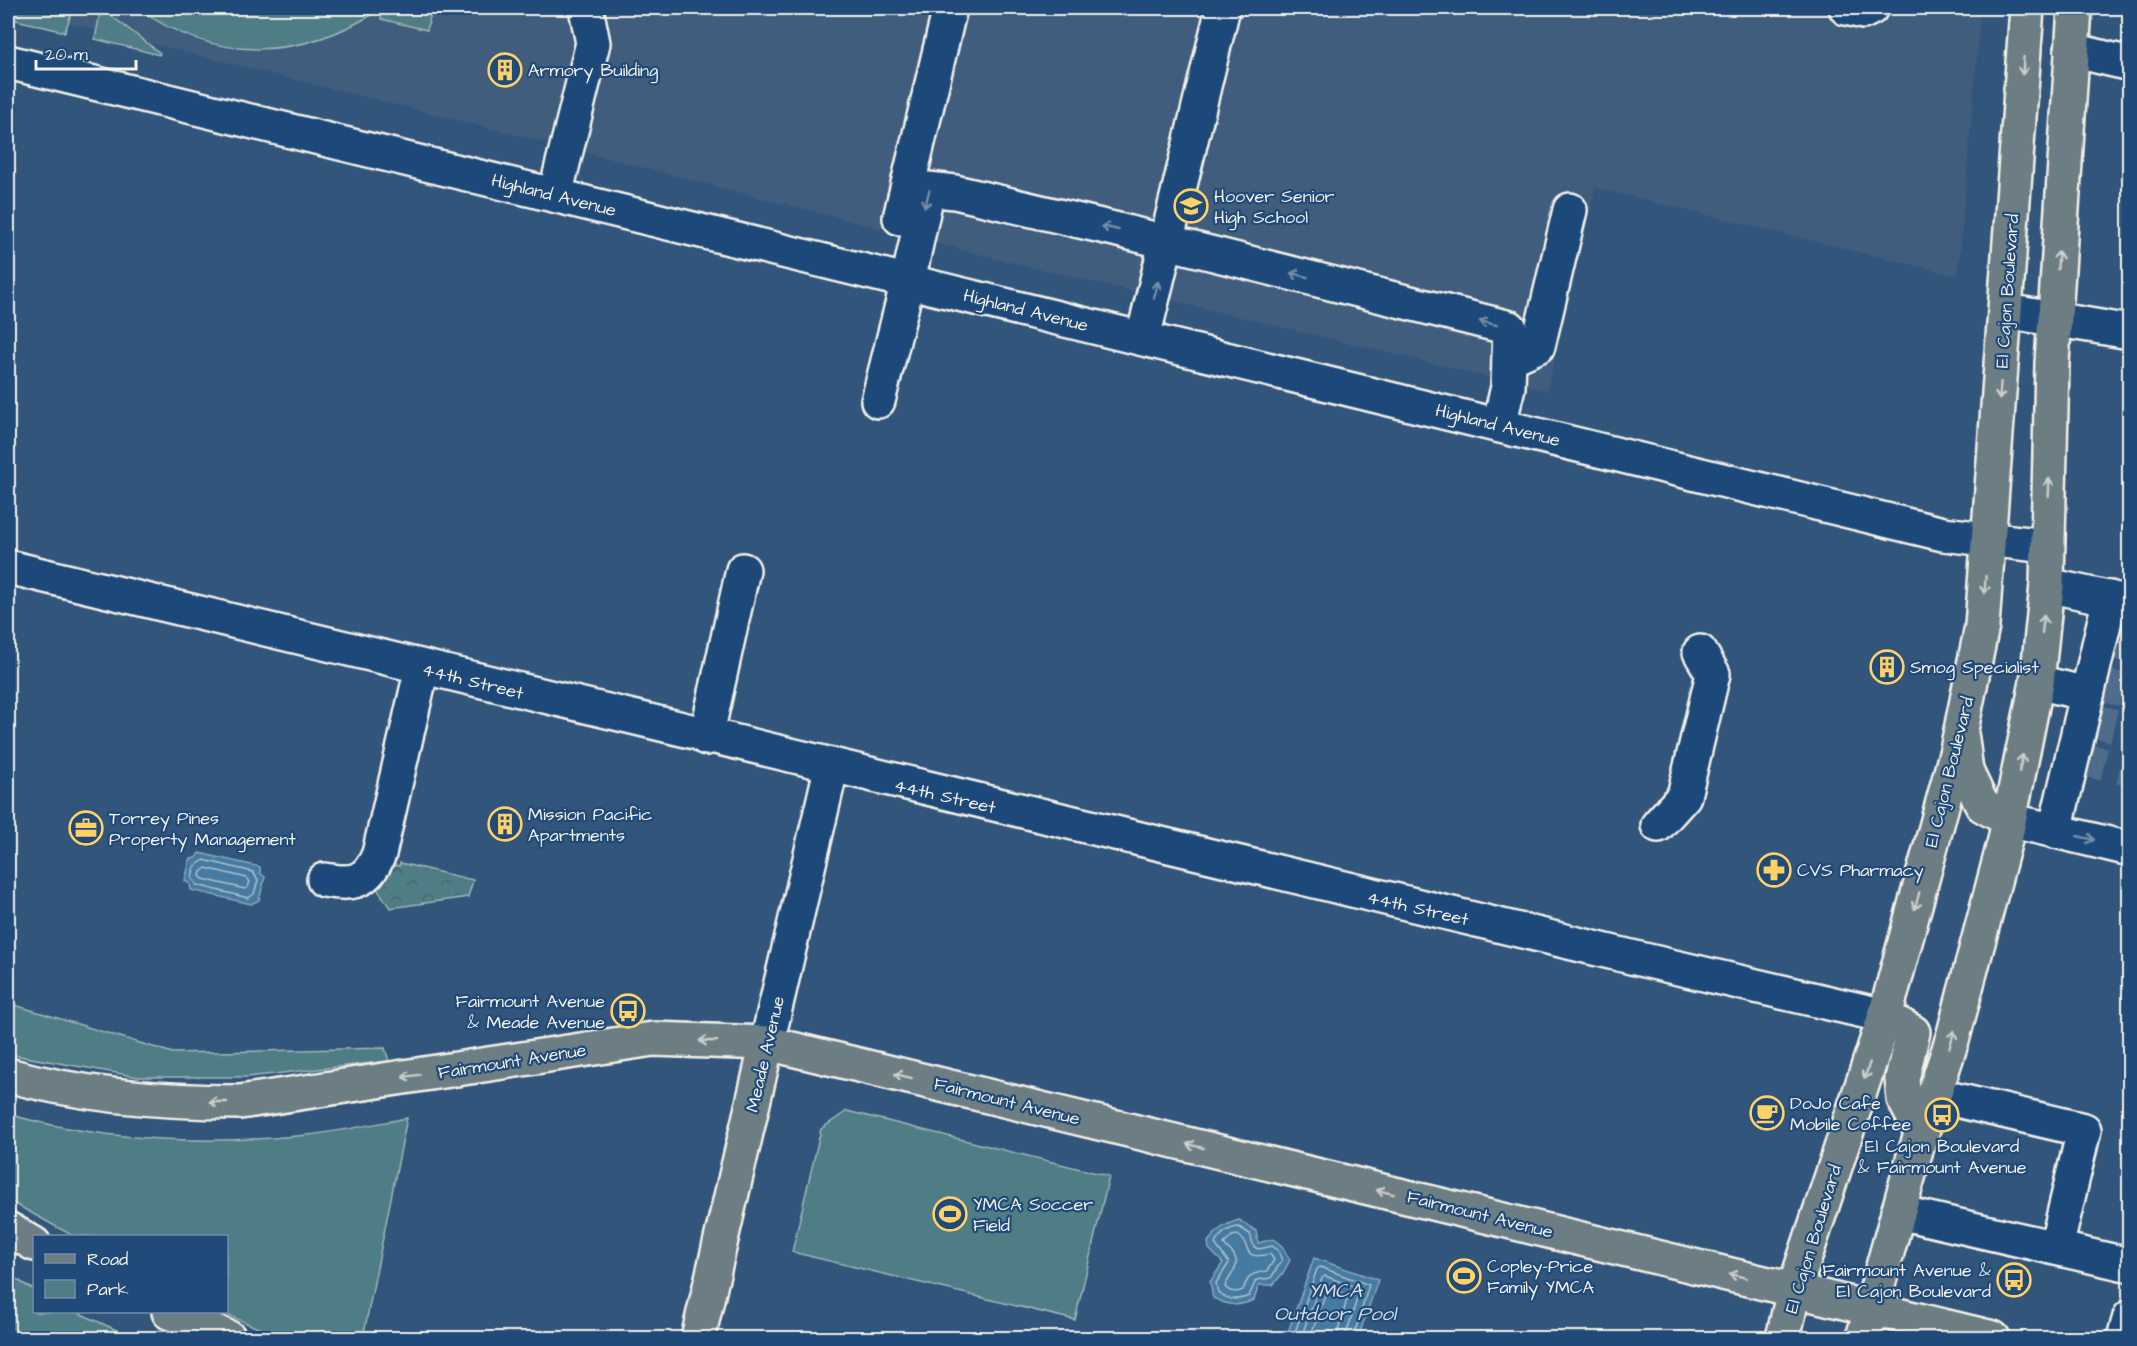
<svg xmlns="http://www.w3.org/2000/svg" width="2137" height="1346" viewBox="0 0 2137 1346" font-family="'Architects Daughter',sans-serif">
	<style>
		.built { fill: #405d7d }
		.green { fill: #4f7d86; stroke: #a2b7b7; stroke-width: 1.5 }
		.park { fill: url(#park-crowns); stroke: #a2b7b7; stroke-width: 1.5 }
		.water { fill: #447aa1; stroke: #8aaabd; stroke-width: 1.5 }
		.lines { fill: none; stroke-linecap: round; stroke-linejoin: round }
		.shore { stroke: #aec1cc; stroke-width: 1.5 }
		.minor-tunnel { stroke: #4f6c8c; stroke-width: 33; stroke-dasharray: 33 16; stroke-linecap: butt }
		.minor-casing { stroke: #f4f1e8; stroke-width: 38 }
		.major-casing { stroke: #f4f1e8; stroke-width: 38 }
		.minor { stroke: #1f4a7a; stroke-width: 33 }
		.major { stroke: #6c7e84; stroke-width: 33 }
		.oneway { stroke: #cbceca }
		.oneway2 { stroke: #748da6 }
		.labels { text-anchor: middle; stroke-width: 4.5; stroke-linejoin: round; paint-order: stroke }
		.poi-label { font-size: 18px; fill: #f4f1e8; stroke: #1f4a7a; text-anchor: start }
		.street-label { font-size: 18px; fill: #f4f1e8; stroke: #1f4a7a }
		.water-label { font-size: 20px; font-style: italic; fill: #dadfdd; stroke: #1f4a7a }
	</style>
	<defs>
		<pattern id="park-crowns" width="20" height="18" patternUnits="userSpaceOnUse" patternTransform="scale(1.5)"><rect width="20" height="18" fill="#4f7d86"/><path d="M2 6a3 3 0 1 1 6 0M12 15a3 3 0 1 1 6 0" fill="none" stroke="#4c6569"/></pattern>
	</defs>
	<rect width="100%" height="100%" fill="#32557c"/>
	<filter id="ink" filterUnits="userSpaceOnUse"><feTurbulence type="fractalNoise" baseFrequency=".0167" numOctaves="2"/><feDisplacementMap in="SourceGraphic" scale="12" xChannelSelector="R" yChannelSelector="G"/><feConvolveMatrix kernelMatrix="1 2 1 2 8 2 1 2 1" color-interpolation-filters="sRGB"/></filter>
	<g filter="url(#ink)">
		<polygon class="built" points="8,8 1981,8 1958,276 1595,188 1547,391 998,259 513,134"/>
		<g class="green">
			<polygon points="8,8 73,8 65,32 8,18"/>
			<polygon points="101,8 160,53 159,55 95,39"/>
			<path d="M137,8H432L427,30L381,19L383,8C302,60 217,65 137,8Z"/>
			<polygon points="8,1003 173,1053 385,1048 389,1061 247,1077 139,1077 8,1054"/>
			<polygon points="847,1111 1109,1176 1075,1320 792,1252 821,1129"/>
			<path d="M8,1114C104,1142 208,1145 308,1135C341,1131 374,1124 407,1118L363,1338H281L221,1312H226V1236H73L8,1200Z"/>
			<polygon points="8,1274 34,1290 34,1312 77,1312 134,1338 8,1338"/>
		</g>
		<polygon class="park" points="400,863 473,880 468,897 390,908 376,887 391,864 399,866"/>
		<g class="water">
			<polygon points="199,853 260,867 260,873 265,877 259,900 251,904 191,890 190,884 185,881 190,859 196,858"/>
			<path d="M1239,1220L1256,1231L1258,1243L1273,1239L1282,1246L1290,1260L1283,1273L1273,1285H1259L1254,1300C1237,1307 1230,1306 1213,1298L1210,1282L1223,1263L1209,1249L1208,1242C1217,1230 1225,1224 1239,1220Z"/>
			<polygon points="1314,1258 1378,1280 1358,1338 1286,1338"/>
		</g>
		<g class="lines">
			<g class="shore">
				<polygon points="204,860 253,872 258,880 254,894 248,898 197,885 192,878 194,867"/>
				<polygon points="206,868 247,878 250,882 248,887 245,889 203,879 200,876 201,872"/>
				<path d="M1239,1227L1250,1234L1254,1247L1259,1249L1272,1246L1278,1250L1282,1260L1271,1278L1256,1280L1249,1296C1238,1301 1228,1300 1218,1293L1216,1283L1229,1263L1215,1244C1220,1234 1228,1228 1239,1227Z"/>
				<path d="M1238,1235C1253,1245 1239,1261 1270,1254L1274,1260L1267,1271C1252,1273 1248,1275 1243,1290C1237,1293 1229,1292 1225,1287C1227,1277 1242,1268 1234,1255C1231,1251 1227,1248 1224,1244L1232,1236Z"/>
				<polyline points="1293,1338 1317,1269 1320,1267 1369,1285 1353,1338"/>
				<polyline points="1301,1338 1322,1278 1325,1276 1360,1289 1345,1338"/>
				<polyline points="1310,1338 1327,1290 1330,1288 1348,1296 1336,1338"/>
			</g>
			<g class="minor-tunnel">
				<polyline points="2100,640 2130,646"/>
				<polyline points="2090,683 2130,691"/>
				<polyline points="2082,718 2130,729"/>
				<polyline points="2072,757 2130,770"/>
			</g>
			<defs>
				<g id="minor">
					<polyline points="1846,8 1863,12 1871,8"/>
					<polyline points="2072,50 2130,64"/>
					<polyline points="8,62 1943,534 2047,546"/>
					<polyline points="555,195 593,43 586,8"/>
					<polyline points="900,218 950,8"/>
					<polyline points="2006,311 2130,332"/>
					<polyline points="1143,338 1223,8"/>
					<polyline points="1509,359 1538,346 1570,210"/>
					<polyline points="878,401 908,281 928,189 955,192 1114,229 1510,328 1508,387 1499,425"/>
					<path d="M8,567C632,721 1258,871 1885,1016"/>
					<polyline points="2047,585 2130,603"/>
					<polyline points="2037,682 2087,694"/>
					<polyline points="706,738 743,570"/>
					<polyline points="2009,820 2130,849"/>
					<polyline points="1658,825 1684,796 1713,674 1700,652"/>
					<polyline points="2055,831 2110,598"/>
					<path d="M324,880C353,885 367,883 379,854L422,668"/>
					<polyline points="767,1043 831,769"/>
					<polyline points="1935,1095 2084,1130 2056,1248"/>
					<polyline points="1898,1212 2130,1265"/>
					<polyline points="2124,1338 2130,1317"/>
				</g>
				<g id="major">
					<polyline points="1962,739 1966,771 1982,805 2009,820"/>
					<polyline points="1885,1016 1913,1032 1902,1079 1904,1099 1922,1133"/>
					<path d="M8,1075C83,1096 162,1102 240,1102L653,1039L767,1043L1993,1338"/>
					<polyline points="8,1229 34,1244"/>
					<polyline points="169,1312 229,1338"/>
					<polyline points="698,1338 767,1043"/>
					<polyline points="1783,1338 1794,1290 1885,1016 1957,750 1982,626 2027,8"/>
					<polyline points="1863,1338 1914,1156 1953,1037 2005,840 2037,682 2047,585 2052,363 2075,8"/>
				</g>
			</defs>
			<use href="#minor" class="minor-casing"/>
			<use href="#major" class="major-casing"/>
			<use href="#minor" class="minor"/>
			<use href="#major" class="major"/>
		</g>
		<defs><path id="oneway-shaft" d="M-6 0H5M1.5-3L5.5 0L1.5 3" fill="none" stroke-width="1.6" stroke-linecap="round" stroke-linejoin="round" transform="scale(1.5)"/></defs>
		<g class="oneway">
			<use href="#oneway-shaft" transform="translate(2023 66) rotate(94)"/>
			<use href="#oneway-shaft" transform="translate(2058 260) rotate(-86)"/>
			<use href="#oneway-shaft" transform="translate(2000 391) rotate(94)"/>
			<use href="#oneway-shaft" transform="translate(2049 487) rotate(-88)"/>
			<use href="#oneway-shaft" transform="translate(1985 585) rotate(94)"/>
			<use href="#oneway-shaft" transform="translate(2043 624) rotate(-84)"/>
			<use href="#oneway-shaft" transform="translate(2021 763) rotate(-78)"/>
			<use href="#oneway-shaft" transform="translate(1917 901) rotate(105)"/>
			<use href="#oneway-shaft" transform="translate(1952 1039) rotate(-74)"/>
			<use href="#oneway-shaft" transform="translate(708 1041) rotate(-178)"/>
			<use href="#oneway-shaft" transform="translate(1867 1071) rotate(108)"/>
			<use href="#oneway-shaft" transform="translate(411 1076) rotate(171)"/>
			<use href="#oneway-shaft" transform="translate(903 1076) rotate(-166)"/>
			<use href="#oneway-shaft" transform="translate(218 1102) rotate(180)"/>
			<use href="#oneway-shaft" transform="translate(1195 1146) rotate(-166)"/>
			<use href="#oneway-shaft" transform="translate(1385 1192) rotate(-166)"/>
			<use href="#oneway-shaft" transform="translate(1738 1276) rotate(-166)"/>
		</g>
		<g class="oneway2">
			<use href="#oneway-shaft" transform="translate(927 199) rotate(105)"/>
			<use href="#oneway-shaft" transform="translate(1110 228) rotate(-167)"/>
			<use href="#oneway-shaft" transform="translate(1299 275) rotate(-166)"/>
			<use href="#oneway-shaft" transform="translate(1156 290) rotate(-76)"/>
			<use href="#oneway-shaft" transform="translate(1488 323) rotate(-166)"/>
			<use href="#oneway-shaft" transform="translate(2086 838) rotate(13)"/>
		</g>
	</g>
	<defs>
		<symbol id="building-ring" viewBox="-11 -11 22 22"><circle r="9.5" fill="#1f4a7a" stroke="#ffd166" stroke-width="1.5"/><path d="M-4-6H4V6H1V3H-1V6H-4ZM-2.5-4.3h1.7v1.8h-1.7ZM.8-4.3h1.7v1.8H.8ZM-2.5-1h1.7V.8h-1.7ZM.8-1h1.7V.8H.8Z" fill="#ffd166"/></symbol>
		<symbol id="school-ring" viewBox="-11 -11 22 22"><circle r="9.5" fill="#1f4a7a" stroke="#ffd166" stroke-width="1.5"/><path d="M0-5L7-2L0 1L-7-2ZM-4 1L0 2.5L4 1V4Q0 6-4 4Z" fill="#ffd166"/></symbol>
		<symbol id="office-ring" viewBox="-11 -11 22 22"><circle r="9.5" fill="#1f4a7a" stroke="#ffd166" stroke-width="1.5"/><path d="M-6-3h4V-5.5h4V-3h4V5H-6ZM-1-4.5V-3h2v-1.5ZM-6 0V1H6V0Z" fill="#ffd166"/></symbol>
		<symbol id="pharmacy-ring" viewBox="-11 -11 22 22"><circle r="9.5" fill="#1f4a7a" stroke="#ffd166" stroke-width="1.5"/><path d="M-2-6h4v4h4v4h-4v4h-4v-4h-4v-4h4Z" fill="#ffd166"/></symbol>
		<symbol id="bus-ring" viewBox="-11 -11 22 22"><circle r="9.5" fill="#1f4a7a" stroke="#ffd166" stroke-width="1.5"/><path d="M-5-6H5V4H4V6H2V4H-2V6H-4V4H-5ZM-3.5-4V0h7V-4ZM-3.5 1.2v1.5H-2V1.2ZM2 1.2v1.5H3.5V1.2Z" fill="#ffd166"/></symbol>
		<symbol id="cafe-ring" viewBox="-11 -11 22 22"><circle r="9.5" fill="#1f4a7a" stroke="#ffd166" stroke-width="1.5"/><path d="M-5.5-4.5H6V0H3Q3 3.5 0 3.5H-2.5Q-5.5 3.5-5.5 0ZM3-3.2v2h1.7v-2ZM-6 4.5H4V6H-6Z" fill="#ffd166"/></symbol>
		<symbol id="stadium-ring" viewBox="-11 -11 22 22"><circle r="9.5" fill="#1f4a7a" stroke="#ffd166" stroke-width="1.5"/><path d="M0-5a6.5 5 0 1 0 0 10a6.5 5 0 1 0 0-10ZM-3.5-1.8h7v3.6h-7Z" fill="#ffd166"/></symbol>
	</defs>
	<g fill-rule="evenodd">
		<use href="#building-ring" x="486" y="51" width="38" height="38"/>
		<use href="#school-ring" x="1172" y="187" width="38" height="38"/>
		<use href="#building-ring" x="1868" y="648" width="38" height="38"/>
		<use href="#building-ring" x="486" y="805" width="38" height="38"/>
		<use href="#office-ring" x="67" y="809" width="38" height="38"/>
		<use href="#pharmacy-ring" x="1755" y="851" width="38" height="38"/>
		<use href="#bus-ring" x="609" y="992" width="38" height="38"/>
		<use href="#cafe-ring" x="1748" y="1094" width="38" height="38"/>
		<use href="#bus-ring" x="1923" y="1096" width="38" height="38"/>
		<use href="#stadium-ring" x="931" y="1195" width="38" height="38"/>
		<use href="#stadium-ring" x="1445" y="1257" width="38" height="38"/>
		<use href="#bus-ring" x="1995" y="1261" width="38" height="38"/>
	</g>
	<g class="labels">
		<g class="poi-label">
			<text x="528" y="76">Armory Building</text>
			<text x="1214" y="202">Hoover Senior<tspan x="1214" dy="21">High School</tspan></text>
			<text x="1910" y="673">Smog Specialist</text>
			<text x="528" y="820">Mission Pacific<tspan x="528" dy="21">Apartments</tspan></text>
			<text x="109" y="824">Torrey Pines<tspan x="109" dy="21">Property Management</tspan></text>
			<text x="1797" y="876">CVS Pharmacy</text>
			<text x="605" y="1007" text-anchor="end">Fairmount Avenue<tspan x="605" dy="21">&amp; Meade Avenue</tspan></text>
			<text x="1790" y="1109">DoJo Cafe<tspan x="1790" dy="21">Mobile Coffee</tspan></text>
			<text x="1942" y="1152" text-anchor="middle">El Cajon Boulevard<tspan x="1942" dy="21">&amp; Fairmount Avenue</tspan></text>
			<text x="973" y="1210">YMCA Soccer<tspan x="973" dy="21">Field</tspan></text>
			<text x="1487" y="1272">Copley-Price<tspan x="1487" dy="21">Family YMCA</tspan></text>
			<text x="1991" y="1276" text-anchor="end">Fairmount Avenue &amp;<tspan x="1991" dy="21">El Cajon Boulevard</tspan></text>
		</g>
		<g class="street-label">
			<text transform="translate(554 195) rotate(14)" y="6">Highland Avenue</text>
			<text transform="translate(2007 291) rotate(-86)" y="6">El Cajon Boulevard</text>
			<text transform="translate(1026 310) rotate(14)" y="6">Highland Avenue</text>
			<text transform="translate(1498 425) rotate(14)" y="6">Highland Avenue</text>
			<text transform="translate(473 681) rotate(14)" y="6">44th Street</text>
			<text transform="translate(1949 772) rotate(-76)" y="6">El Cajon Boulevard</text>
			<text transform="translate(945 796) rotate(13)" y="6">44th Street</text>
			<text transform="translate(1418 908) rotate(13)" y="6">44th Street</text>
			<text transform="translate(765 1054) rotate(-77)" y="6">Meade Avenue</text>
			<text transform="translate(512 1061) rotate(-9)" y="6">Fairmount Avenue</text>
			<text transform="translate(1007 1101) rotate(14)" y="6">Fairmount Avenue</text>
			<text transform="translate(1480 1214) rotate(14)" y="6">Fairmount Avenue</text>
			<text transform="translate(1813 1239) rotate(-73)" y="6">El Cajon Boulevard</text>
		</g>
		<g class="water-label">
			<text x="1335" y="1297">YMCA<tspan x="1335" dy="23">Outdoor Pool</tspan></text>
		</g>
	</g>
	<rect width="2137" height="1346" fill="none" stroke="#1f4a7a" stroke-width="30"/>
	<rect x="15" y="15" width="2107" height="1316" fill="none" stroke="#f4f1e8" stroke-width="2" filter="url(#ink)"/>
	<rect x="33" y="1235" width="195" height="78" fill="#1f4a7a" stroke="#748da6" stroke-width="1.5"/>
	<rect x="45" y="1254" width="30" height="9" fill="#6c7e84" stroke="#748da6" stroke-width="1.5"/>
	<text x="87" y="1265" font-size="18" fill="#f4f1e8">Road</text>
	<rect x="45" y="1280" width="30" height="18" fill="#4f7d86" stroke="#748da6" stroke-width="1.5"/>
	<text x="87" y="1295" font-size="18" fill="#f4f1e8">Park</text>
	<path d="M36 60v9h100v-9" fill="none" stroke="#f4f1e8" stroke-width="3"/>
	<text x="45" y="60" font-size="18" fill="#f4f1e8" stroke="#1f4a7a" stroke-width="4.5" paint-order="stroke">20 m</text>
</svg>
